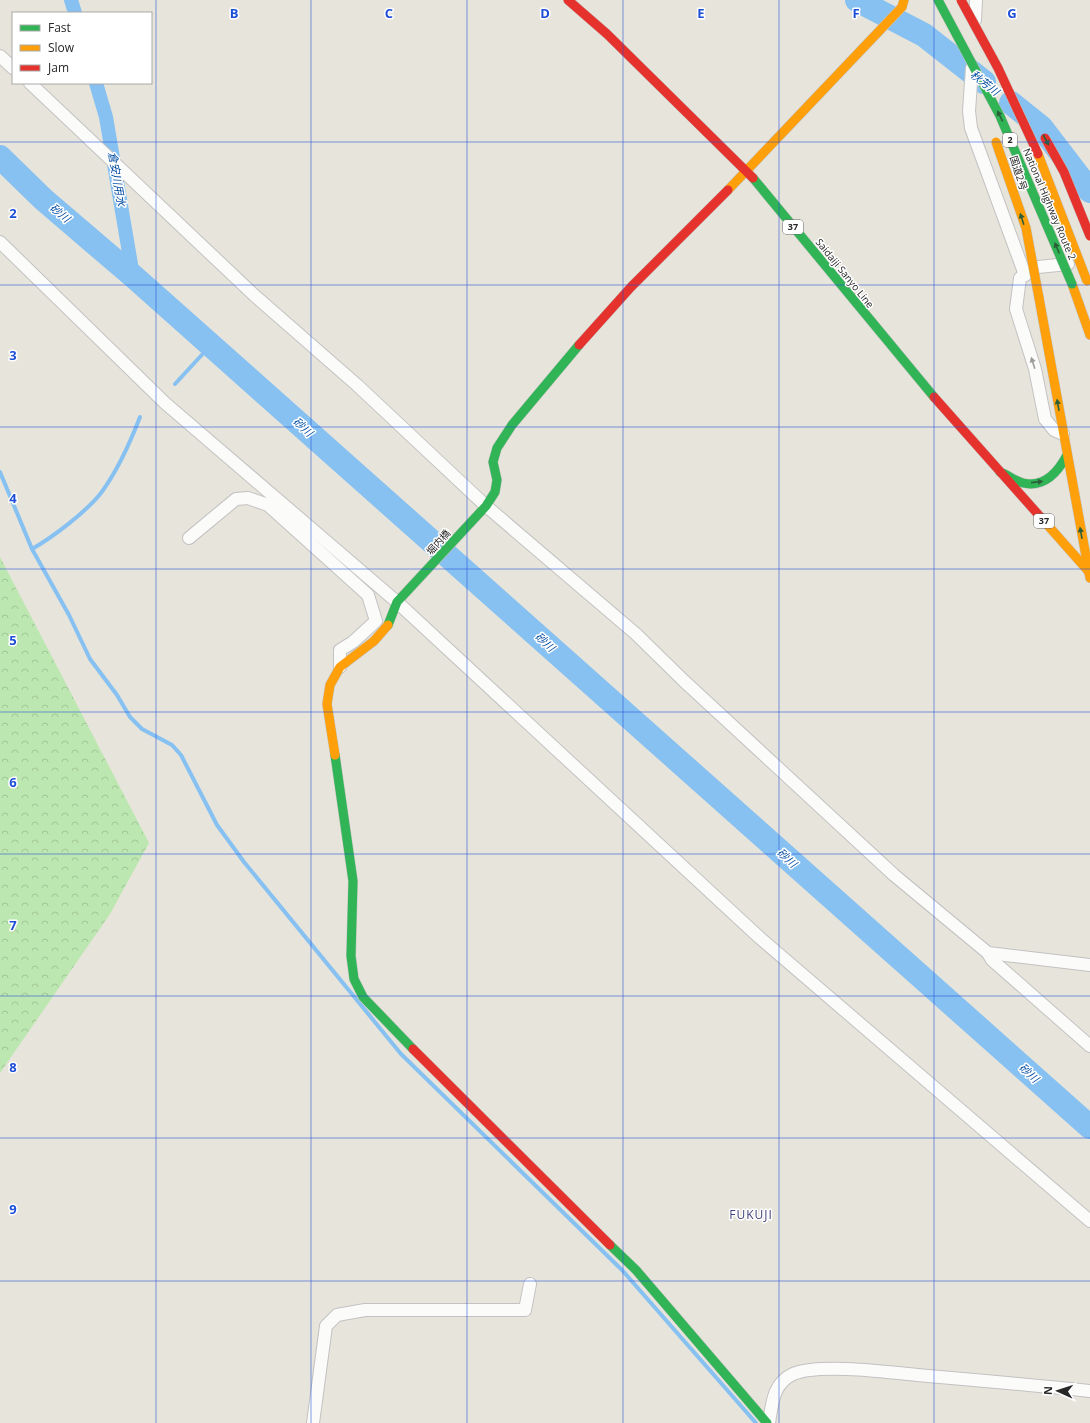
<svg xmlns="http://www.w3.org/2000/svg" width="1090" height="1423" viewBox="0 0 1090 1423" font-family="'Open Sans','Noto Sans JP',sans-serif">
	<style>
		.forest { fill: url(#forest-crowns) }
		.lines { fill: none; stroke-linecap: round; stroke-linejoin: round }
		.stream { stroke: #86c1f1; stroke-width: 4 }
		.canal { stroke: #86c1f1; stroke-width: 14 }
		.river { stroke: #86c1f1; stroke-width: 24 }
		.street-casing { stroke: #c3c2c2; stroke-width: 14 }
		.fast-casing { stroke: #c3c2c2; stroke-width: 10 }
		.slow-casing { stroke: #c3c2c2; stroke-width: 10 }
		.jam-casing { stroke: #c3c2c2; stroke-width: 10 }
		.street { stroke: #fbfbfa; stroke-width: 12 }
		.fast { stroke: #30b455; stroke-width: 9 }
		.slow { stroke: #ff9f0a; stroke-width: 9 }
		.jam { stroke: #e5322d; stroke-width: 9 }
		.fast-bridge-casing { stroke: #c3c2bf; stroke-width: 10; stroke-linecap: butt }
		.slow-bridge-casing { stroke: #c3c2bf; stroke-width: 10; stroke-linecap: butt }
		.jam-bridge-casing { stroke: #c3c2bf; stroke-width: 10; stroke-linecap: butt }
		.fast-bridge { stroke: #30b455; stroke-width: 9 }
		.slow-bridge { stroke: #ff9f0a; stroke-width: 9 }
		.jam-bridge { stroke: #e5322d; stroke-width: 9 }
		.oneway { fill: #2b5f39 }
		.oneway2 { fill: #9c9c9b }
		.grid { fill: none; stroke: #1d4ed8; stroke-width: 1; stroke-opacity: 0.55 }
		.labels { text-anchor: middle; stroke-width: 3; stroke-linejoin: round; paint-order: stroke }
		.shield { fill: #fff; stroke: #686868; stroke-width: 1 }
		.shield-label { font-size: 9px; font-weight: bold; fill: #272727 }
		.street-label { font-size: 10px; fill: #272727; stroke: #fff }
		.water-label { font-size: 11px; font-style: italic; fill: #004ba2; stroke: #fff }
		.quarter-label { font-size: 12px; letter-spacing: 1px; fill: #44447c; stroke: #fff }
		.grid-label { font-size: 13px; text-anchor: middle; font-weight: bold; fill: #1d4ed8; stroke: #fff; stroke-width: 3; stroke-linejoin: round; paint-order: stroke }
	</style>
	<defs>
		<pattern id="forest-crowns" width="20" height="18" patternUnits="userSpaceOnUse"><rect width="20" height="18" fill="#bde7b0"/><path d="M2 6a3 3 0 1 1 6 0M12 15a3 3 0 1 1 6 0" fill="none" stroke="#a2c697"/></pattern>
	</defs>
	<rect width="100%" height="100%" fill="#e7e4db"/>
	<polygon class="forest" points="0,557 149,843 110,914 0,1073"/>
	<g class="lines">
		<g class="stream">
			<polyline points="175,384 210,346"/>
			<polyline points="0,472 32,549 69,615 90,659 117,695 130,717 142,729 172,745 181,755 217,825 244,862 401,1054 622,1270 756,1423"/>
			<path d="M32,549C53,537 86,512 101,493C118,470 130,443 140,417"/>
		</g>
		<g class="canal">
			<polyline points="71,0 75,13"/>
			<polyline points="96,83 106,117 133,276"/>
		</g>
		<g class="river">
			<polyline points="857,0 924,35 984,82"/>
			<polyline points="1011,103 1041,127 1090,191"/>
			<polyline points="0,157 43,199 133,276 1090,1127"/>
		</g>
		<defs>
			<g id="street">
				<polyline points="975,20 976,0"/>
				<polyline points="0,56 13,68"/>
				<polyline points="972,68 969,111 971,128 1025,275"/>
				<polyline points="30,83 254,295 357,385 486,506 636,634 684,681 894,875 988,953 1090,965"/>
				<polyline points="0,242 165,403 397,602 760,938 1090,1221"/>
				<polyline points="1063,434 1054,430 1045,419 1035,369 1016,309 1020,278 1038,267 1068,264"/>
				<polyline points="189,538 236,499 248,498 268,505 368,595 376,621 353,642 340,650 340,667"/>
				<polyline points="988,953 992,960 1090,1046"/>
				<polyline points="313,1423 326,1326 337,1315 365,1310 525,1310 530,1284"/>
				<path d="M769,1423C772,1404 773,1383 793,1374C818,1363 888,1372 917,1375C975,1380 1032,1385 1090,1391"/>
			</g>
			<g id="fast">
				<polyline points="753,178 934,397"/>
				<path d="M1000,472C1008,475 1015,481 1023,483C1044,488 1058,472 1067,455"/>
				<polyline points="388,625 397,602 486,506 495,492 497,480 493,462 497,448 512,425 579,345"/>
				<polyline points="335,755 353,881 351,956 354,979 363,997 413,1049"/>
				<polyline points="610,1245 636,1270 767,1423"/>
			</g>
			<g id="slow">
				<polyline points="728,190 902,7 904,0"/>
				<polyline points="1072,284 1090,335"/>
				<polyline points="1039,298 1090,578"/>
				<polyline points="1044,521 1090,573"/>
				<polyline points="335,755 327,704 330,685 340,667 374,641 388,625"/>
			</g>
			<g id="jam">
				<polyline points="568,0 607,34 753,178"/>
				<polyline points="579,345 631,287 728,190"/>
				<polyline points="934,397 1044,521"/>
				<polyline points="413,1049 610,1245"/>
			</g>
		</defs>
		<use href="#street" class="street-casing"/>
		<use href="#fast" class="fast-casing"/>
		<use href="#slow" class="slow-casing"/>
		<use href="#jam" class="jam-casing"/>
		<use href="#street" class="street"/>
		<use href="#fast" class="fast"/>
		<use href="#slow" class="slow"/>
		<use href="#jam" class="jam"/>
		<defs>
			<polyline id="fast-bridge" points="938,0 1000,116 1072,284"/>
			<g id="slow-bridge">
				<polyline points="996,142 1026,228 1039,298"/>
				<polyline points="1038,154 1087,281"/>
			</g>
			<g id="jam-bridge">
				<polyline points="961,0 998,68 1038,154"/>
				<polyline points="1045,138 1064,172 1090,236"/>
			</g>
		</defs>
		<use href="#fast-bridge" class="fast-bridge-casing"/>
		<use href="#slow-bridge" class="slow-bridge-casing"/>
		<use href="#jam-bridge" class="jam-bridge-casing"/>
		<use href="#fast-bridge" class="fast-bridge"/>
		<use href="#slow-bridge" class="slow-bridge"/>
		<use href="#jam-bridge" class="jam-bridge"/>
	</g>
	<defs><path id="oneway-solid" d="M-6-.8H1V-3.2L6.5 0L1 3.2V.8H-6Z"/></defs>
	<g class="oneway">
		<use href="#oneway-solid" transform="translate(1000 116) rotate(-116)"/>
		<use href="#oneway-solid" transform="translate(1046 140) rotate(61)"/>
		<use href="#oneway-solid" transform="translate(1022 219) rotate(-108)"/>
		<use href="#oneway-solid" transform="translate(1057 248) rotate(-113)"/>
		<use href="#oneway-solid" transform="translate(1058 405) rotate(-100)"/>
		<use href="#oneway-solid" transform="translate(1037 482) rotate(-6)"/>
		<use href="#oneway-solid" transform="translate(1081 533) rotate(-100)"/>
	</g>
	<use class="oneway2" href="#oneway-solid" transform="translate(1033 363) rotate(-108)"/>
	<path class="grid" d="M156,0V1423M311,0V1423M467,0V1423M623,0V1423M779,0V1423M934,0V1423M0,142H1090M0,285H1090M0,427H1090M0,569H1090M0,712H1090M0,854H1090M0,996H1090M0,1138H1090M0,1281H1090"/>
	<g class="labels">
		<g class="shield">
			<rect x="1003" y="133" width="14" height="14" rx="3"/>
			<rect x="783" y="220" width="20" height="14" rx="3"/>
			<rect x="1034" y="514" width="20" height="14" rx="3"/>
		</g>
		<g class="shield-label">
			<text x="1010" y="143">2</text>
			<text x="793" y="230">37</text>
			<text x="1044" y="524">37</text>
		</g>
		<g class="street-label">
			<text transform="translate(1019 173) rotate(72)" y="4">国道2号</text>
			<text transform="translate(1050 204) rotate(67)" y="4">National Highway Route 2</text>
			<text transform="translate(845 273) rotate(51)" y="4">Saidaiji Sanyo Line</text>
			<text transform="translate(438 542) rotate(-48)" y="4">堀内橋</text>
		</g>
		<g class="water-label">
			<text transform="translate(985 83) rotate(38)" y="4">秋芳川</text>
			<text transform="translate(117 179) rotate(80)" y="4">倉安川用水</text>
			<text transform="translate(60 213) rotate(40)" y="4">砂川</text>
			<text transform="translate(303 427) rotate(42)" y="4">砂川</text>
			<text transform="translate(545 642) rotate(42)" y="4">砂川</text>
			<text transform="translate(787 858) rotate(42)" y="4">砂川</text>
			<text transform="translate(1029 1073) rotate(42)" y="4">砂川</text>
		</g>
		<g class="quarter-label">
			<text x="751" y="1219">FUKUJI</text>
		</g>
	</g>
	<g class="grid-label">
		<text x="234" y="18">B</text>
		<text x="389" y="18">C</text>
		<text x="545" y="18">D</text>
		<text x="701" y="18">E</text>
		<text x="856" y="18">F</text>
		<text x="1012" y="18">G</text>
		<text x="13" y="218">2</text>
		<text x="13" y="360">3</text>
		<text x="13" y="503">4</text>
		<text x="13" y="645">5</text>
		<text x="13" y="787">6</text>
		<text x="13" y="930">7</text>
		<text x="13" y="1072">8</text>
		<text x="13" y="1214">9</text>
	</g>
	<rect x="12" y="12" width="140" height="72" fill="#ffffff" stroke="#a9a9a9"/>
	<rect x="20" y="25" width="20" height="6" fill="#30b455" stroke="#a9a9a9"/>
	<text x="48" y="32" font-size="12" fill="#272727">Fast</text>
	<rect x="20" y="45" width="20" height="6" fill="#ff9f0a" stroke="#a9a9a9"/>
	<text x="48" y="52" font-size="12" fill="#272727">Slow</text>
	<rect x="20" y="65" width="20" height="6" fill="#e5322d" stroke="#a9a9a9"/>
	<text x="48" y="72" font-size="12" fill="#272727">Jam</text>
	<g transform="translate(1058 1391) rotate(273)" stroke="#ffffff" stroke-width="3" paint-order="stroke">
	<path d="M0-3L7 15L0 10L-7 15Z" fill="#272727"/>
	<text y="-6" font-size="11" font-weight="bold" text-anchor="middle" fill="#272727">N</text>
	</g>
</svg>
